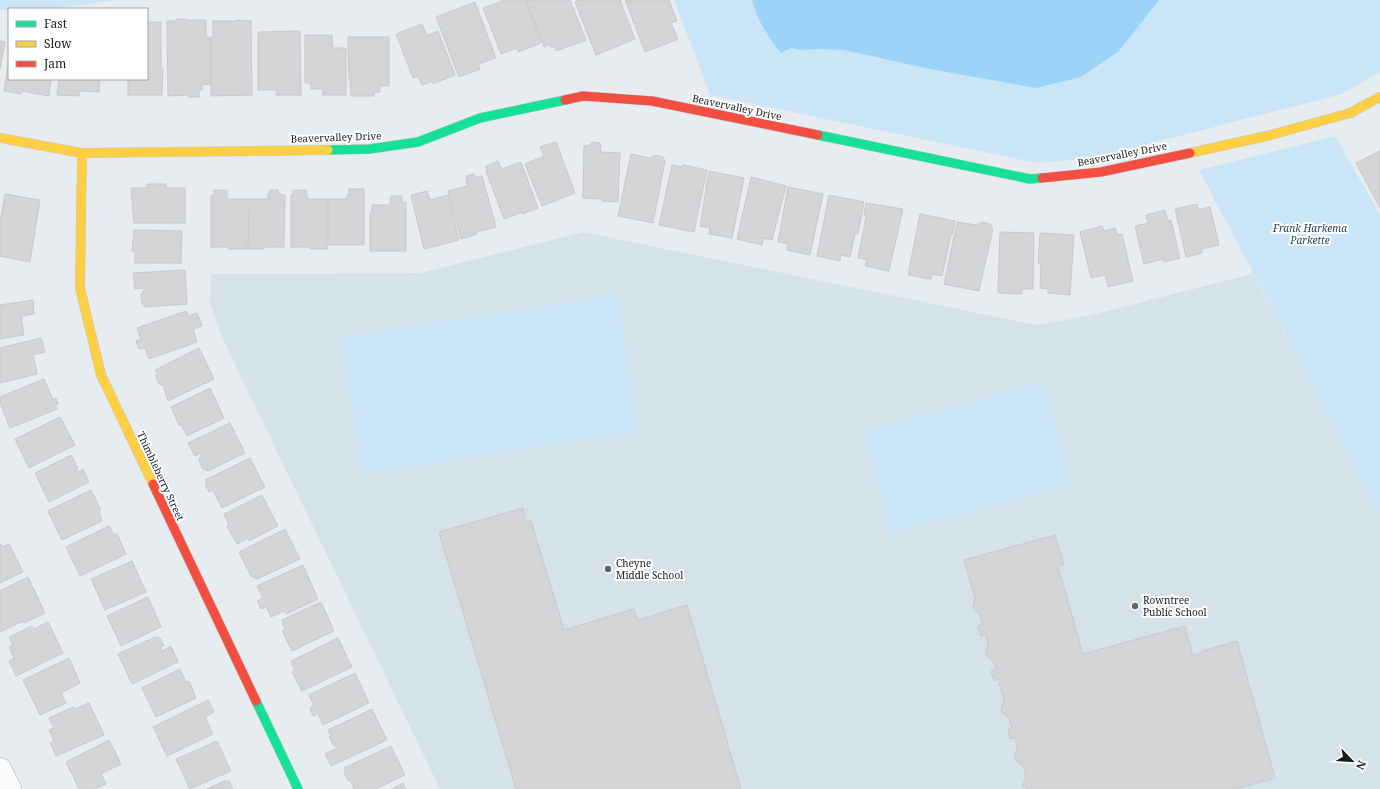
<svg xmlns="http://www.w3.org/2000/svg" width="1380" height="789" viewBox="0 0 1380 789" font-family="'Noto Serif',serif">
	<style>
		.built { fill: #d6e2ea }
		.green { fill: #cae5f7 }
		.water { fill: #9bd4f8 }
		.building { fill: #d5d5d7; stroke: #c9c9cc }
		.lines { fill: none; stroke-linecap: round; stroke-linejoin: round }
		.street-casing { stroke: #c4c8ca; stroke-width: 24 }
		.fast-casing { stroke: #c4c8ca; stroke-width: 10 }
		.slow-casing { stroke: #c4c8ca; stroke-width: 10 }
		.jam-casing { stroke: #c4c8ca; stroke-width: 10 }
		.street { stroke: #fbfcfd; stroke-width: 22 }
		.fast { stroke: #16e098; stroke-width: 9 }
		.slow { stroke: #ffcf43; stroke-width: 9 }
		.jam { stroke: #f24e42; stroke-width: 9 }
		.poi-dot { fill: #5f6466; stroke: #fff; stroke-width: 1.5 }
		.labels { text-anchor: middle; stroke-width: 4; stroke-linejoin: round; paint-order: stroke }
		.street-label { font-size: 10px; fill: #161a1c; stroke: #fff }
		.park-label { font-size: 10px; font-style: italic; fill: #1a3d52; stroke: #fff }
		.poi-label { font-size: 10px; fill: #161a1c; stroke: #fff; text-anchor: start }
	</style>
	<rect width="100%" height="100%" fill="#e7ecf0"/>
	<polygon class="built" points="583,232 1036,325 1087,316 1253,274 1380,514 1380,789 440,789 224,342 210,303 211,274 421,273"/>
	<g class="green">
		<polygon points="0,0 116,0 50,9 9,9 9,11 0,9"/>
		<polygon points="674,0 1380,0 1380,72 1342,94 1113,153 1072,160 1037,163 710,95"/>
		<polygon points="1335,136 1380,215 1380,514 1199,170"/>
		<polygon points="618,295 638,432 363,474 342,337"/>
		<polygon points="1044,382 1072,485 892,533 864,431"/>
	</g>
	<path class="water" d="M752,0H1159L1119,51L1081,77L1036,88L930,69L844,50L816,49L800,50L791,48L781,53C768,37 757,20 752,0Z"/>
	<g class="building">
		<polygon points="505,0 525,0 541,43 518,52 517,48 501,54 483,8"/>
		<polygon points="528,0 570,0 586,40 556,51 555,47 552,48 550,44 544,47 526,1"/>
		<polygon points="577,0 620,0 635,39 596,55 575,2"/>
		<polygon points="625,0 669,0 677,21 671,23 678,39 645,52"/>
		<polygon points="475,2 496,58 478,64 480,69 459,77 436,17"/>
		<polygon points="176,19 186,19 186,20 206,20 206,37 210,37 211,84 202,85 202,90 199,90 199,97 189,97 189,95 168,96 167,21 176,21"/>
		<polygon points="237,20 251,21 252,95 211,96 211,38 213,38 213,21 237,21"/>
		<polygon points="147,22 161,22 161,68 163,68 162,95 128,95 128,79 147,79"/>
		<polygon points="422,24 427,36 438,31 455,75 433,84 433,81 422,85 418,76 413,78 396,34"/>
		<polygon points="300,31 301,95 276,95 277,90 258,90 258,32"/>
		<polygon points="305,35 332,35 333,48 346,48 346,95 322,95 323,89 311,89 311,83 305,83"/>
		<polygon points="348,37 389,37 389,86 380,86 380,92 374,92 374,96 351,96 350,79 349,79"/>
		<polygon points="0,41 5,42 0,70"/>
		<polygon points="9,59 9,79 51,79 49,96 21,91 21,94 4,91"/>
		<polygon points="59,79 100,79 99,92 79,91 79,96 57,95"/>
		<polygon points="556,142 575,193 542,206 525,164 544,156 540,147"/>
		<polygon points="592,142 600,143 601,152 620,153 618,202 602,201 602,199 583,198 584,146 590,146"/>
		<polygon points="1380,151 1380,208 1356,163"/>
		<polygon points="631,154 650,158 655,155 663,157 665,161 653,223 618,216"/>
		<polygon points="498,161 502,169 521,162 538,208 522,214 522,212 504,219 486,171 487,170 486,166"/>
		<polygon points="672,165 683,167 683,165 707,170 694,232 659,225"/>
		<polygon points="709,171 744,178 732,238 709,234 710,228 700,226"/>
		<polygon points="474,174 475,178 482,176 496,227 477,232 477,234 461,239 448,191 467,186 466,176"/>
		<polygon points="751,177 786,186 772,240 763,238 762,245 737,239"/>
		<polygon points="147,184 166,184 166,188 185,188 185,223 134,223 131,188 147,188"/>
		<polygon points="788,187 823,194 810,255 787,250 788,244 778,242"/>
		<polygon points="349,189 364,189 364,245 328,245 328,199 347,199 347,195 349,195"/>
		<polygon points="214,190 227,190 227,199 247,199 247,249 229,249 229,247 211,247 211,195 214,195"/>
		<polygon points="270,190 278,190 278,194 280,193 280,195 285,195 284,247 265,247 264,249 248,249 249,199 268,199 268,193 270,194"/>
		<polygon points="293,190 306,190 308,199 327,199 327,249 310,249 310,247 291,247 291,195 293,194"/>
		<polygon points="427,191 430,200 448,195 459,240 424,249 411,195"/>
		<polygon points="5,194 40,200 30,262 0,256 0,223"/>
		<polygon points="829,195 864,202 858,234 855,233 850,257 841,255 840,261 817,256"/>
		<polygon points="391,196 402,196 402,202 406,202 406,251 370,251 370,213 372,213 372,205 390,205"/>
		<polygon points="866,203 903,209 889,271 865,266 867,260 858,258 866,216 864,215"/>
		<polygon points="1197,204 1198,210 1210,207 1219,245 1201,249 1202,253 1186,257 1175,209"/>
		<polygon points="1165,210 1168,221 1171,220 1180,258 1164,262 1163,259 1144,264 1135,226 1148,223 1146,215"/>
		<polygon points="920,214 955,221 952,235 951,235 942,276 932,274 931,279 908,275"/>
		<polygon points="957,222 977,225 982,222 990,224 993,229 979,291 944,284"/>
		<polygon points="1102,226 1104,231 1115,228 1117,235 1122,234 1133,281 1108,287 1105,275 1091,278 1080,232"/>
		<polygon points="134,230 182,231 181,263 135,263 135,251 132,251"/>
		<polygon points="1000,232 1034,233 1033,289 1022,289 1022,294 998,293"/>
		<polygon points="1040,233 1074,235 1070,295 1048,293 1048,289 1040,288 1041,264 1038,264"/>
		<polygon points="185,270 187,304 145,307 142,303 141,295 144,290 146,290 147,288 135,289 133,273"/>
		<polygon points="33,300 34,314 21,316 24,335 0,339 0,305"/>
		<polygon points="186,311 188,316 197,313 202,326 193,329 197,342 149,359 145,348 139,349 136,341 141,339 137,328"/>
		<polygon points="41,338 45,352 33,355 37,374 0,383 0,348"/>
		<polygon points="199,348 214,379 168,401 163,385 159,384 156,376 157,373 155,370"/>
		<polygon points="44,379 53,400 56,398 58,404 55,405 57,409 10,428 0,403 0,397"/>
		<polygon points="210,388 224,418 187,436 181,424 179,425 171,407"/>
		<polygon points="60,417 75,445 29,468 15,439"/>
		<polygon points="230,423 245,453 208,471 203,469 199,461 200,457 202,456 201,453 195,456 188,443"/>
		<polygon points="71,455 78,469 76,469 78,472 83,469 89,482 49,502 35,473"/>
		<polygon points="250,458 265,487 222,508 213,490 209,492 205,484 207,483 205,480"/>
		<polygon points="91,490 101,510 99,511 102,521 62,540 48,511"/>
		<polygon points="262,495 278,526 249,541 248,538 237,544 227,526 229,525 224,514"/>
		<polygon points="523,508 526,523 531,521 564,630 634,609 638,620 687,605 741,789 516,789 439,532"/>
		<polygon points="109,526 114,535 117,534 126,554 80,576 66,547"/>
		<polygon points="285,529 300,559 257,579 251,576 239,552"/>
		<polygon points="1055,535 1064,564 1058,566 1083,654 1185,626 1193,656 1202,653 1202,651 1237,641 1275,778 1236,789 1027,789 1023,785 1026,776 1023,766 1014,758 1017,747 1015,737 1010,739 1008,729 1012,728 1009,719 1001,711 1004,699 998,679 994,681 991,671 996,669 994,662 986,655 988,644 986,635 981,636 978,626 982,625 980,615 973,608 975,598 964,560"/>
		<polygon points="0,543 2,547 9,544 23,572 0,583"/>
		<polygon points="132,561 146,592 105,610 91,579"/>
		<polygon points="303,565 318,599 286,614 284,611 271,617 266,607 261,609 257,601 263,598 257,586"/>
		<polygon points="28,577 45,613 24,623 23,621 0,632 0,591"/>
		<polygon points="148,597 161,627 121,646 107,616"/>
		<polygon points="321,602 334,631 292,651 282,631 285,630 282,620"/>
		<polygon points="48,622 63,653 16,676 9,661 14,658 9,647 13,645 9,637 32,626 34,629"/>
		<polygon points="155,637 160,638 164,646 160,647 162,651 171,646 178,662 132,684 118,654"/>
		<polygon points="338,638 352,667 302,691 292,672 295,671 291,661"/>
		<polygon points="69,658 80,683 61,693 66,703 40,715 23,680"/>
		<polygon points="180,669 186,682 189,681 196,698 156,717 142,688"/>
		<polygon points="355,673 369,703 323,725 318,714 313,716 310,708 314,706 309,695"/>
		<polygon points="208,700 214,712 205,717 213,734 167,756 153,727"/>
		<polygon points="89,703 104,735 56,756 50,743 54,741 49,730 54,728 49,718 73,707 74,709"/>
		<polygon points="372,709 387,740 331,766 325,754 337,748 335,745 334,746 329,737 331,736 328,730"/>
		<polygon points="109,740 121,764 101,774 106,784 95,789 79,789 66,762"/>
		<polygon points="217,741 231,771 190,789 176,759"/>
		<polygon points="391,746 405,775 376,789 354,789 350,780 348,781 344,772 346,771 344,768"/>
		<polygon points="224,781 229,781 233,789 207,789"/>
		<polygon points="403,783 406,789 392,789"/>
	</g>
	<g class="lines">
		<defs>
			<polyline id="street" points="0,769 10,789"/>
			<g id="fast">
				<polyline points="818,135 1030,179 1042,178"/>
				<polyline points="328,150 370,149 418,142 480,118 565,100"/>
				<polyline points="256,701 298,789"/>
			</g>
			<g id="slow">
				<polyline points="0,138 82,153 328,150"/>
				<polyline points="82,153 80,288 101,375 153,484"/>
				<polyline points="1190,153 1271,135 1350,113 1380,97"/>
			</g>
			<g id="jam">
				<polyline points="565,100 583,96 652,101 818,135"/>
				<polyline points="1042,178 1101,172 1190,153"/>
				<polyline points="153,484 256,701"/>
			</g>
		</defs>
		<use href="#street" class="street-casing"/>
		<use href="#fast" class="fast-casing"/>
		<use href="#slow" class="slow-casing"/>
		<use href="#jam" class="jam-casing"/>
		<use href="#street" class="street"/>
		<use href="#fast" class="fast"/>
		<use href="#slow" class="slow"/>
		<use href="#jam" class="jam"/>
	</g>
	<g class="poi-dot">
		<circle cx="608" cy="569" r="4"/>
		<circle cx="1135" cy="606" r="4"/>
	</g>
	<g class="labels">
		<g class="street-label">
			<text transform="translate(737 107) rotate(12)" y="4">Beavervalley Drive</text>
			<text transform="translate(336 137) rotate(-2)" y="4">Beavervalley Drive</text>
			<text transform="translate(1122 154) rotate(-11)" y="4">Beavervalley Drive</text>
			<text transform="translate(161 476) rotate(65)" y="4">Thimbleberry Street</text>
		</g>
		<g class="park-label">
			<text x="1310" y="232">Frank Harkema<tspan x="1310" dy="12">Parkette</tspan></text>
		</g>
		<g class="poi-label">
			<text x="616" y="567">Cheyne<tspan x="616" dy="12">Middle School</tspan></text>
			<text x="1143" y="604">Rowntree<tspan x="1143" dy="12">Public School</tspan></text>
		</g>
	</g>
	<rect x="8" y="8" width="140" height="72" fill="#ffffff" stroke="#a2a3a4"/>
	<rect x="16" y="21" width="20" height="6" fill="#16e098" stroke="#a2a3a4"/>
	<text x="44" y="28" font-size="12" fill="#161a1c">Fast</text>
	<rect x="16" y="41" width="20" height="6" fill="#ffcf43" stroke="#a2a3a4"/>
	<text x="44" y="48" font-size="12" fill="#161a1c">Slow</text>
	<rect x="16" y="61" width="20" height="6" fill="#f24e42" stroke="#a2a3a4"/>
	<text x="44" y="68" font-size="12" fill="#161a1c">Jam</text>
	<g transform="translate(1352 761) rotate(115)" stroke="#ffffff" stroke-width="3" paint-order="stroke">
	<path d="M0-3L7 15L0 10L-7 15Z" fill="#161a1c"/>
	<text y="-6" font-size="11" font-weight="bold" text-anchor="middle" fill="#161a1c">N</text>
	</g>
</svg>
